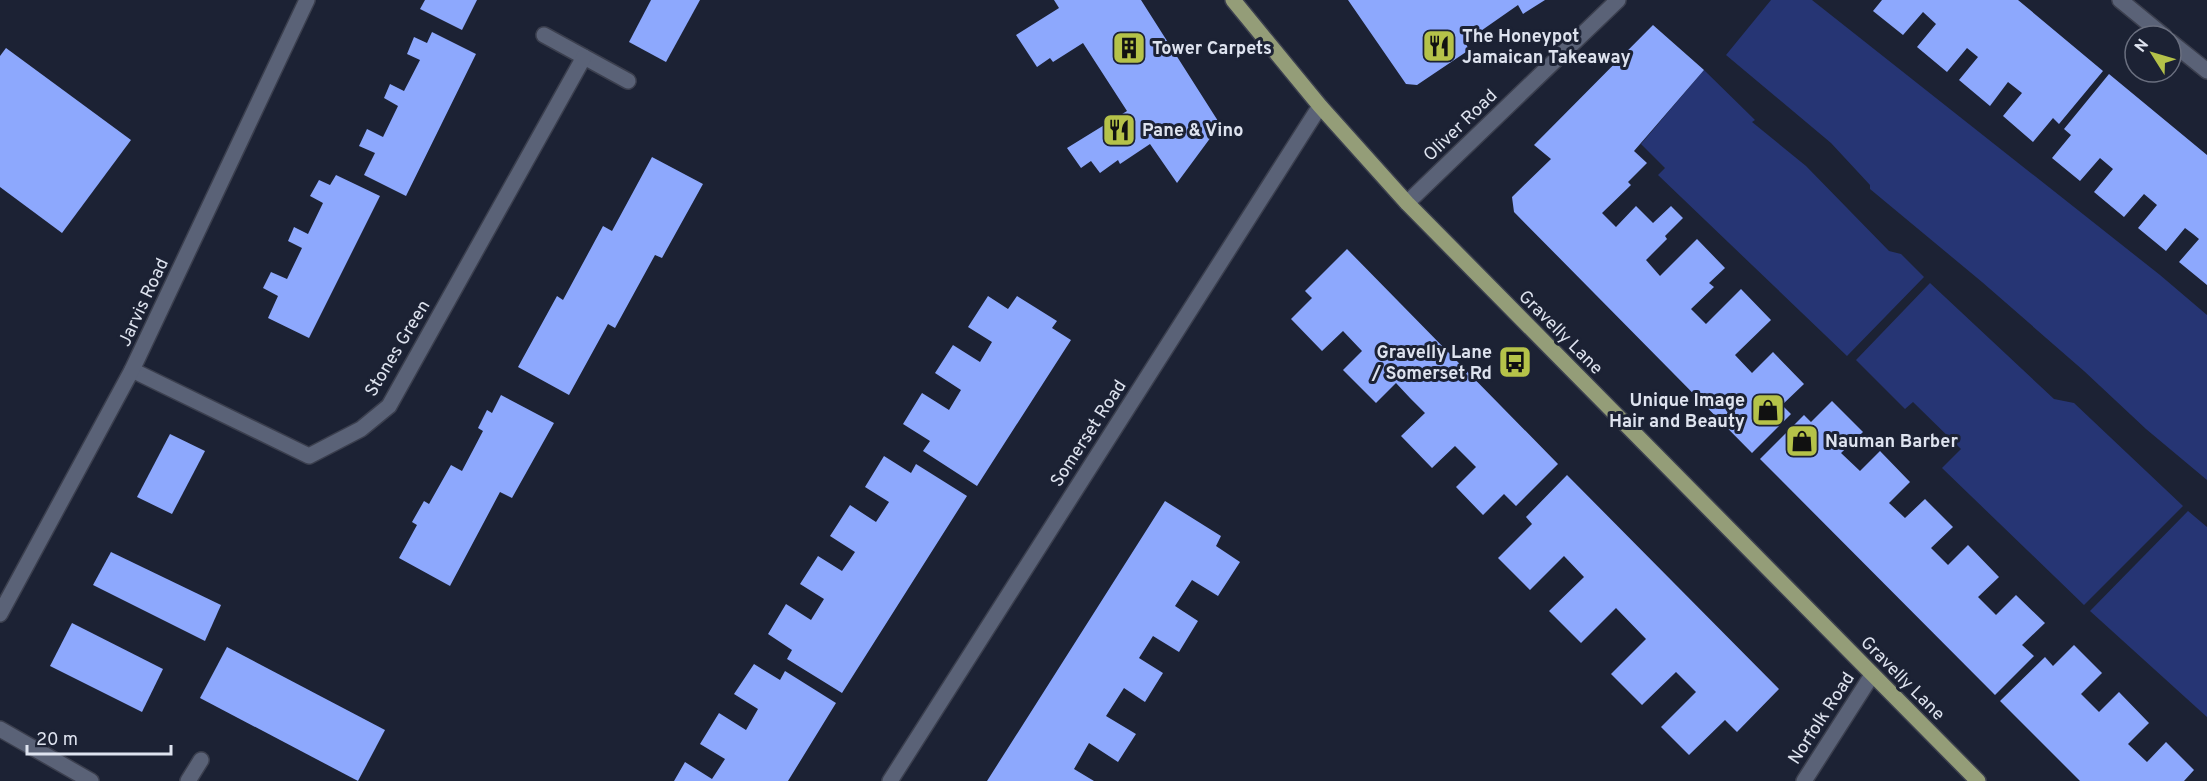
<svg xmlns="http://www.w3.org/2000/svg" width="2207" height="781" viewBox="0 0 2207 781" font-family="Overpass,sans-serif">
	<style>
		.green { fill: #263574 }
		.building { fill: #8da8fd }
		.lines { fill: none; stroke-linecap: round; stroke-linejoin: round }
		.minor-casing { stroke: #3b3f4e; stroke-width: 18 }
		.major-casing { stroke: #3b3f4e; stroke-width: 18 }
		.minor { stroke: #5a6277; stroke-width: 15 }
		.major { stroke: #949d78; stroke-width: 15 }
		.labels { text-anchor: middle; stroke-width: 6; stroke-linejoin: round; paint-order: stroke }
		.poi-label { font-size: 18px; font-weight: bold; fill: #dee3ef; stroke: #1c2234; text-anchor: start }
		.street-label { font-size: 18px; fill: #dee3ef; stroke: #1c2234 }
	</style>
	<rect width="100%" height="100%" fill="#1c2234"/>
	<g class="green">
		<polygon points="1771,0 1812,0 2160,275 2207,315 2207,480 2146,429 2084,371 1982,282 1870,189 1870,185 1831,143 1726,55"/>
		<polygon points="1704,70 1755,120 1752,122 1806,166 1889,251 1901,254 1924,277 1847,356 1658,175 1665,168 1641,144"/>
		<polygon points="1930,283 2054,399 2074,403 2183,506 2084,605 1942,468 1961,449 1913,402 1905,409 1856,360"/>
		<polygon points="2188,511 2207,527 2207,717 2090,611"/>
	</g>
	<g class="building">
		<polygon points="425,0 477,0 462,30 420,9"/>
		<polygon points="651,0 700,0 666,62 629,42"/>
		<polygon points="1054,0 1141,0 1218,121 1211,137 1177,183 1150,144 1120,164 1118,160 1100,173 1091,161 1081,168 1067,148 1127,111 1083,43 1053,62 1050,58 1037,67 1016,35 1059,8"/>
		<polygon points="1348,0 1545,0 1523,14 1518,5 1465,42 1469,50 1417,85 1406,84"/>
		<polygon points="1882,0 2018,0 2103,71 2059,124 2053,118 2033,142 2003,116 2022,93 2008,82 1990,106 1959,80 1978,57 1967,48 1947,72 1917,47 1936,24 1923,12 1903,35 1873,11"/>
		<polygon points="1653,25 1704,70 1634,151 1647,163 1628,182 1631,185 1602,213 1616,227 1636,206 1653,223 1671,206 1683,218 1665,236 1667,239 1646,260 1660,276 1697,239 1725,268 1709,283 1714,287 1691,309 1706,324 1741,289 1771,320 1735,355 1752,373 1773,352 1804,384 1782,405 1791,414 1752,453 1514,212 1512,197 1551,159 1534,145"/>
		<polygon points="432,32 476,54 406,196 364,175 375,153 359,146 367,129 383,137 398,106 384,98 390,84 404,91 420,60 407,54 414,37 427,43"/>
		<polygon points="6,48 131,140 62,233 0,187 0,56"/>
		<polygon points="2109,74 2207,155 2207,285 2179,262 2199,239 2193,234 2185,228 2166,251 2138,228 2157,205 2144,194 2124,217 2094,192 2113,169 2100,158 2080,181 2052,158 2071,135 2064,129"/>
		<polygon points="652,157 703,184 662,258 655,255 615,328 608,324 569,395 518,367 557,296 563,300 603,226 612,231"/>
		<polygon points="336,175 380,196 309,338 268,318 278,296 263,288 271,272 287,279 302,248 288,241 294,227 308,234 323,203 310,196 319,180 330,185"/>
		<polygon points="1347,249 1558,464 1516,506 1504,494 1483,515 1456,487 1476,467 1455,446 1432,468 1401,436 1425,413 1410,398 1396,383 1376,403 1343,370 1362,351 1343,331 1322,351 1291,319 1312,298 1305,291"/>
		<polygon points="988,296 1008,309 1017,296 1057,321 1052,328 1071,340 977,486 923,451 930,441 903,424 922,393 949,410 961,390 935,373 953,345 980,362 992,342 968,327"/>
		<polygon points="501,395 554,423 512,498 500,492 450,586 399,558 417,525 412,522 424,501 429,504 451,465 462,471 483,431 478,428 487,410 492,413"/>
		<polygon points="1832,401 1863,432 1841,453 1860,471 1880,451 1910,482 1889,503 1905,518 1925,499 1953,527 1931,548 1948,565 1968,545 1999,577 1978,597 1996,615 2016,595 2045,623 2022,645 2034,656 1995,695 1760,459 1804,415 1811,422"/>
		<polygon points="170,434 205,451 172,514 137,497"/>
		<polygon points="884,456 911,473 916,464 967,496 842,693 787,659 792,650 768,634 786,604 811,620 824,599 800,584 818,556 842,571 855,552 830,536 850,505 876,522 889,502 865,487"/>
		<polygon points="1567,475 1779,689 1737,732 1725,720 1689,755 1661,727 1696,692 1676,672 1642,705 1611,674 1646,639 1616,608 1581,643 1549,611 1584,577 1564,556 1530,590 1498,558 1532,524 1526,517"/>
		<polygon points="1165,501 1221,536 1216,546 1240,562 1218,596 1192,580 1175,606 1198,621 1179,652 1153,636 1139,658 1163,673 1145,702 1124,688 1106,716 1136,734 1118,762 1089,743 1074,769 1094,781 987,781"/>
		<polygon points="111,552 221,605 205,641 93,585"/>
		<polygon points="72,623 163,669 142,712 50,666"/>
		<polygon points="2074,645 2102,673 2081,694 2099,712 2119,692 2149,723 2128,744 2147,762 2166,742 2194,770 2184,781 2080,781 2000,701 2045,657 2053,666"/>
		<polygon points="227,647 385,730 358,781 200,698"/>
		<polygon points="754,664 780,680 785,671 836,703 788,781 674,781 685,762 712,779 725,759 700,744 719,713 746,730 758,709 734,694"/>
	</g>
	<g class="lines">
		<defs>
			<g id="minor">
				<polyline points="2120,0 2164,36"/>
				<polyline points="544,35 628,81"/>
				<polyline points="2171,42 2207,71"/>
				<polyline points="1407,203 1618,0"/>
				<polyline points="132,370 309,456 361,429 389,406 584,57"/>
				<polyline points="0,614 132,370 307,0"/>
				<polyline points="0,729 91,781"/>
				<polyline points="188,781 201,760"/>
				<polyline points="890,781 1320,106"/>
				<polyline points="1804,781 1872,675"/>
			</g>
			<polyline id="major" points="1233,0 1320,106 1407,203 1978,781"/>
		</defs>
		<use href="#minor" class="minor-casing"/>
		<use href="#major" class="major-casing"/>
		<use href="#minor" class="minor"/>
		<use href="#major" class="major"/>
	</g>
	<defs>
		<symbol id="restaurant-square" viewBox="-11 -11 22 22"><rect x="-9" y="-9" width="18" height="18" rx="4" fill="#b5c249" stroke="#1c2234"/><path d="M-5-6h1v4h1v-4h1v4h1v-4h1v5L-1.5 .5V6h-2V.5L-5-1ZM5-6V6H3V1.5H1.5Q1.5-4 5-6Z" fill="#111"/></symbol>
		<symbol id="building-square" viewBox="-11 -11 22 22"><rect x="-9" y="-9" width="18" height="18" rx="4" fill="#b5c249" stroke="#1c2234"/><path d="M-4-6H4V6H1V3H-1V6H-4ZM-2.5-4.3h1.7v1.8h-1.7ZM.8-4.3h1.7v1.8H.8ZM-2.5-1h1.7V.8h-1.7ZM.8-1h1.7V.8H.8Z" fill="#111"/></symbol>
		<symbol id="bus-square" viewBox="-11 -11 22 22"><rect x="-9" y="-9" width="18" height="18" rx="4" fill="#b5c249" stroke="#1c2234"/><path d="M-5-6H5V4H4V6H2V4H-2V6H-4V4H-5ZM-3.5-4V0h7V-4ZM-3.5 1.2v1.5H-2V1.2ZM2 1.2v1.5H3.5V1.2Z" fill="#111"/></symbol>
		<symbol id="shop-square" viewBox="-11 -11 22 22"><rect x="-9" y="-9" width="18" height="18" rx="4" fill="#b5c249" stroke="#1c2234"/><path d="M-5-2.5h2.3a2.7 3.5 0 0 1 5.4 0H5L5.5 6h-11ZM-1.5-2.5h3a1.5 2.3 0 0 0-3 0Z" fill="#111"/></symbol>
	</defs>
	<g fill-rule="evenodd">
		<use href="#restaurant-square" x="1420" y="27" width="38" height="38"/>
		<use href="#building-square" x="1110" y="29" width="38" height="38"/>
		<use href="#restaurant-square" x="1100" y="111" width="38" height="38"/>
		<use href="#bus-square" x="1496" y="343" width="38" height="38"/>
		<use href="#shop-square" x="1749" y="391" width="38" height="38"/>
		<use href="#shop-square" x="1783" y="422" width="38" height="38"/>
	</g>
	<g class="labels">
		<g class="poi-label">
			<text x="1462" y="42">The Honeypot<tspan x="1462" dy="21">Jamaican Takeaway</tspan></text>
			<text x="1152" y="54">Tower Carpets</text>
			<text x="1142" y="136">Pane &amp; Vino</text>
			<text x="1492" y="358" text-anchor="end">Gravelly Lane<tspan x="1492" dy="21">/ Somerset Rd</tspan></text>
			<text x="1745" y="406" text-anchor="end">Unique Image<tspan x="1745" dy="21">Hair and Beauty</tspan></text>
			<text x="1825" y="447">Nauman Barber</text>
		</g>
		<g class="street-label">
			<text transform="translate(1460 125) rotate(-44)" y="6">Oliver Road</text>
			<text transform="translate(143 302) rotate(-65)" y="6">Jarvis Road</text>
			<text transform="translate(1561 332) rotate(45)" y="6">Gravelly Lane</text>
			<text transform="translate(397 348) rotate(-59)" y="6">Stones Green</text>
			<text transform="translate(1088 433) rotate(-57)" y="6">Somerset Road</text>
			<text transform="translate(1903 678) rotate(45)" y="6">Gravelly Lane</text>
			<text transform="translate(1821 718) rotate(-57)" y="6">Norfolk Road</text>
		</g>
	</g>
	<g transform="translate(2153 54) rotate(307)"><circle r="28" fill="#1c2234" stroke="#6a6f7f" stroke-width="1.5"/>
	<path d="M0-4.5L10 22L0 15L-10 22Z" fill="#b5c249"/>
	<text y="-9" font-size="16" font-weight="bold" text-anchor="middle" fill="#dee3ef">N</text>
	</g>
	<path d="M27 745v9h144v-9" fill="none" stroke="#dee3ef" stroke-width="3"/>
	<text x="36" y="745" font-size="18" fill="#dee3ef" stroke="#1c2234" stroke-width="4.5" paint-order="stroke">20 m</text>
</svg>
